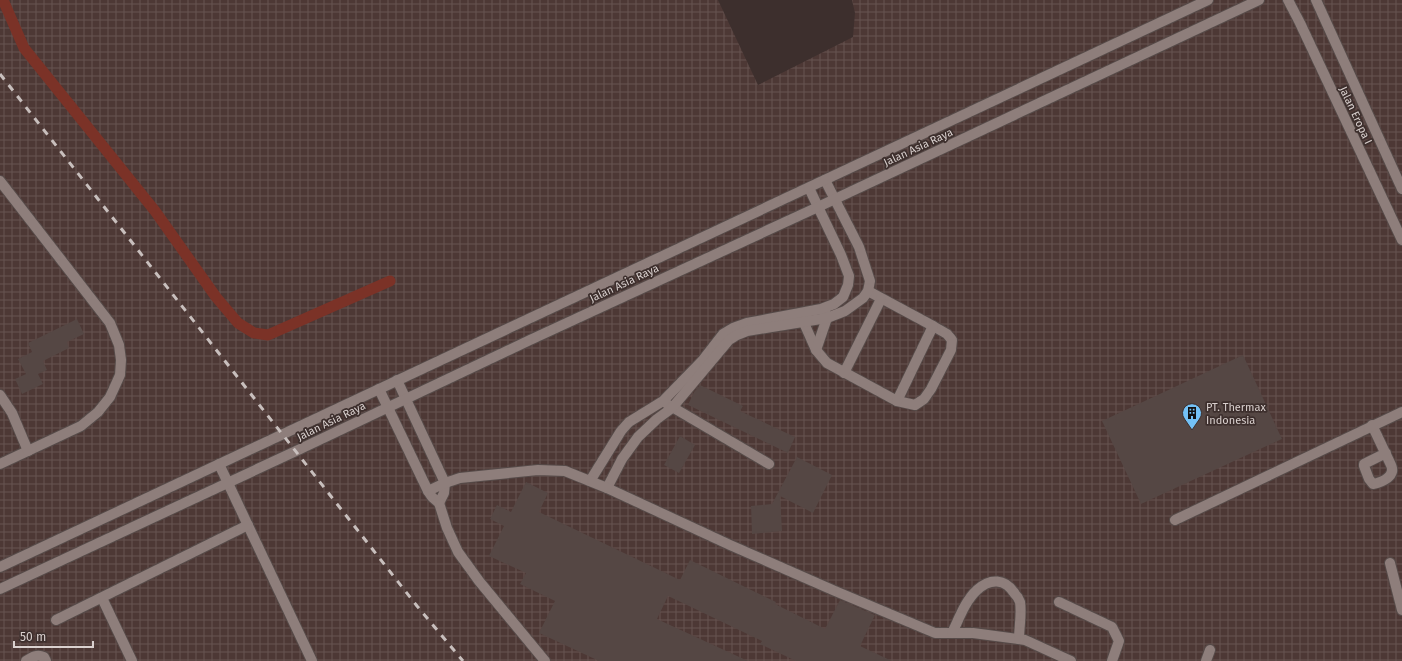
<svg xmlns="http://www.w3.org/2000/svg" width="1402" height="661" viewBox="0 0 1402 661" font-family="'Fira Sans',sans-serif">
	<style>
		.industrial { fill: url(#industrial-grid) }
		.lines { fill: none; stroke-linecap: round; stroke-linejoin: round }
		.canal { stroke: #7b3227; stroke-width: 11 }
		.building { fill: #554744 }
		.minor-casing { stroke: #564b49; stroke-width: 12 }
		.minor { stroke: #8e7e7b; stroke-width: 10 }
		.rail { stroke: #c8bfbd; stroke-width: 3; stroke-dasharray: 7 7; stroke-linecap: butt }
		.labels { text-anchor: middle; stroke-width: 3.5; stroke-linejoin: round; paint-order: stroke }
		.street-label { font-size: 11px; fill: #dad1cf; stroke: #3d2f2d }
		.poi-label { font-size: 11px; fill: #dad1cf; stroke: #3d2f2d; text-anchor: start }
	</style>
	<defs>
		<pattern id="industrial-grid" width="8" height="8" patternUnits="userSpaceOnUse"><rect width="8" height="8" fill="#4d3835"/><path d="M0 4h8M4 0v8" fill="none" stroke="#665451"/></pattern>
	</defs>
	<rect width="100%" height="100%" fill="#3d2f2d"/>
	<polygon class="industrial" points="0,0 718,0 758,85 853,37 855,13 852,0 1402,0 1402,661 0,661"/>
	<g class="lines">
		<polyline class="canal" points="3,0 24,48 155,211 216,297 238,323 254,333 268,335 390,281"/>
	</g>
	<g class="building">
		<polygon points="77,319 84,334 67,342 69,348 43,361 47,370 38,374 43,384 22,394 15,379 26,374 18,359 32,352 28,343"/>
		<polygon points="1243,355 1282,439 1141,504 1102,421"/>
		<polygon points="700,385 743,406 740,411 795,437 788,453 688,405 694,392"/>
		<polygon points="680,436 695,445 679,473 664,465"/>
		<polygon points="797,457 832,475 813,513 780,496 782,531 752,534 751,506 772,504"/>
		<polygon points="526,482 548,493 539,512 680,580 690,560 776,602 775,604 825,629 840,600 875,615 860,646 892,661 796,661 760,644 762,641 668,596 657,619 748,661 599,661 539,633 555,601 520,584 526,573 489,556 504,526 490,519 497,505 511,512"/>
	</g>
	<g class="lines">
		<defs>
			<g id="minor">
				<polyline points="1288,0 1300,23 1402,240"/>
				<polyline points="1316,0 1402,189"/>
				<polyline points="0,181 110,323 119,345 121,360 120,375 110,397 98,412 81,426 0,464"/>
				<polyline points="804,317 804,323 816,350 827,363 897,401 915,405 924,399 931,389 951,350 952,340 947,334 933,326 868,291"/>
				<polyline points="816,350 827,318 826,314"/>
				<polyline points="844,373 881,299"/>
				<polyline points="397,380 445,483 444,493 439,503"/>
				<polyline points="379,389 428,491 432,497 439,503 447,528 458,552 479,581 545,661"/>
				<polyline points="0,395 12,413 28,451"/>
				<polyline points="897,401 933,326"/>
				<polyline points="667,404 769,464"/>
				<path d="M1372,425L1391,465C1396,476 1383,482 1373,484L1369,479L1364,466V464L1386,453"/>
				<polyline points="219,464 312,661"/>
				<polyline points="590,481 621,431 629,422 663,401 702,361 723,334 733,328 747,323 821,309 834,304 843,297 848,285 849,276 841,255 809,188"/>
				<polyline points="607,488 622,459 638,437 657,419 672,408 729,340 737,335 747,331 827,318 845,311 863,298 868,291 870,281 859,247 825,180"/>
				<polyline points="428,491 445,483 460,478 538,470 565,471 607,488 730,545 835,591 935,633 973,633 1025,640 1071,661"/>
				<polyline points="1175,520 1402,412"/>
				<polyline points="1390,563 1402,610"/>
				<polyline points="0,567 1208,0"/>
				<polyline points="0,589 296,451 530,340 818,207 1259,0"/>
				<polyline points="102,598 132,661"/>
				<polyline points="1059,602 1112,627 1119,641 1112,661"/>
				<polyline points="56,620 248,525"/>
				<path d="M952,633C959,619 965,601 977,590C990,578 1005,578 1015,594C1017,596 1019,599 1020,602C1022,613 1019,628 1019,639"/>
				<path d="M26,661C32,657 37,654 44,657L46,661"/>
				<polyline points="1206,661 1210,650"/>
			</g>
		</defs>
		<use href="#minor" class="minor-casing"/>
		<use href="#minor" class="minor"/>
		<polyline class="rail" points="0,74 417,606 463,661"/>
	</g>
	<defs>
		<symbol id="building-pin" viewBox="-11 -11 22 30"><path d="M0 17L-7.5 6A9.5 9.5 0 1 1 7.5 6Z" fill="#73c1f6" stroke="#3d2f2d"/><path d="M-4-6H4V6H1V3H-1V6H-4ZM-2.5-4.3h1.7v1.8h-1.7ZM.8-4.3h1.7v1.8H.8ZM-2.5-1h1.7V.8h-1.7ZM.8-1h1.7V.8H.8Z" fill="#111"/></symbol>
	</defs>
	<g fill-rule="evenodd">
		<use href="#building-pin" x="1181" y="402" width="22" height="30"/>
	</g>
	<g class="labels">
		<g class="street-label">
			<text transform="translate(1356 115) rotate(65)" y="4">Jalan Eropa I</text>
			<text transform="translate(918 147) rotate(-25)" y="4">Jalan Asia Raya</text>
			<text transform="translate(624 283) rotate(-25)" y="4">Jalan Asia Raya</text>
			<text transform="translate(331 421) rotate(-26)" y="4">Jalan Asia Raya</text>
		</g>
		<g class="poi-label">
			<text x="1206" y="411">PT. Thermax<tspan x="1206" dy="13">Indonesia</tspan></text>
		</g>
	</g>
	<path d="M14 641v6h79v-6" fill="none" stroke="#dad1cf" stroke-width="2"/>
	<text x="20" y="641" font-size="12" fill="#dad1cf" stroke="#3d2f2d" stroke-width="3" paint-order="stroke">50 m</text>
</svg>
